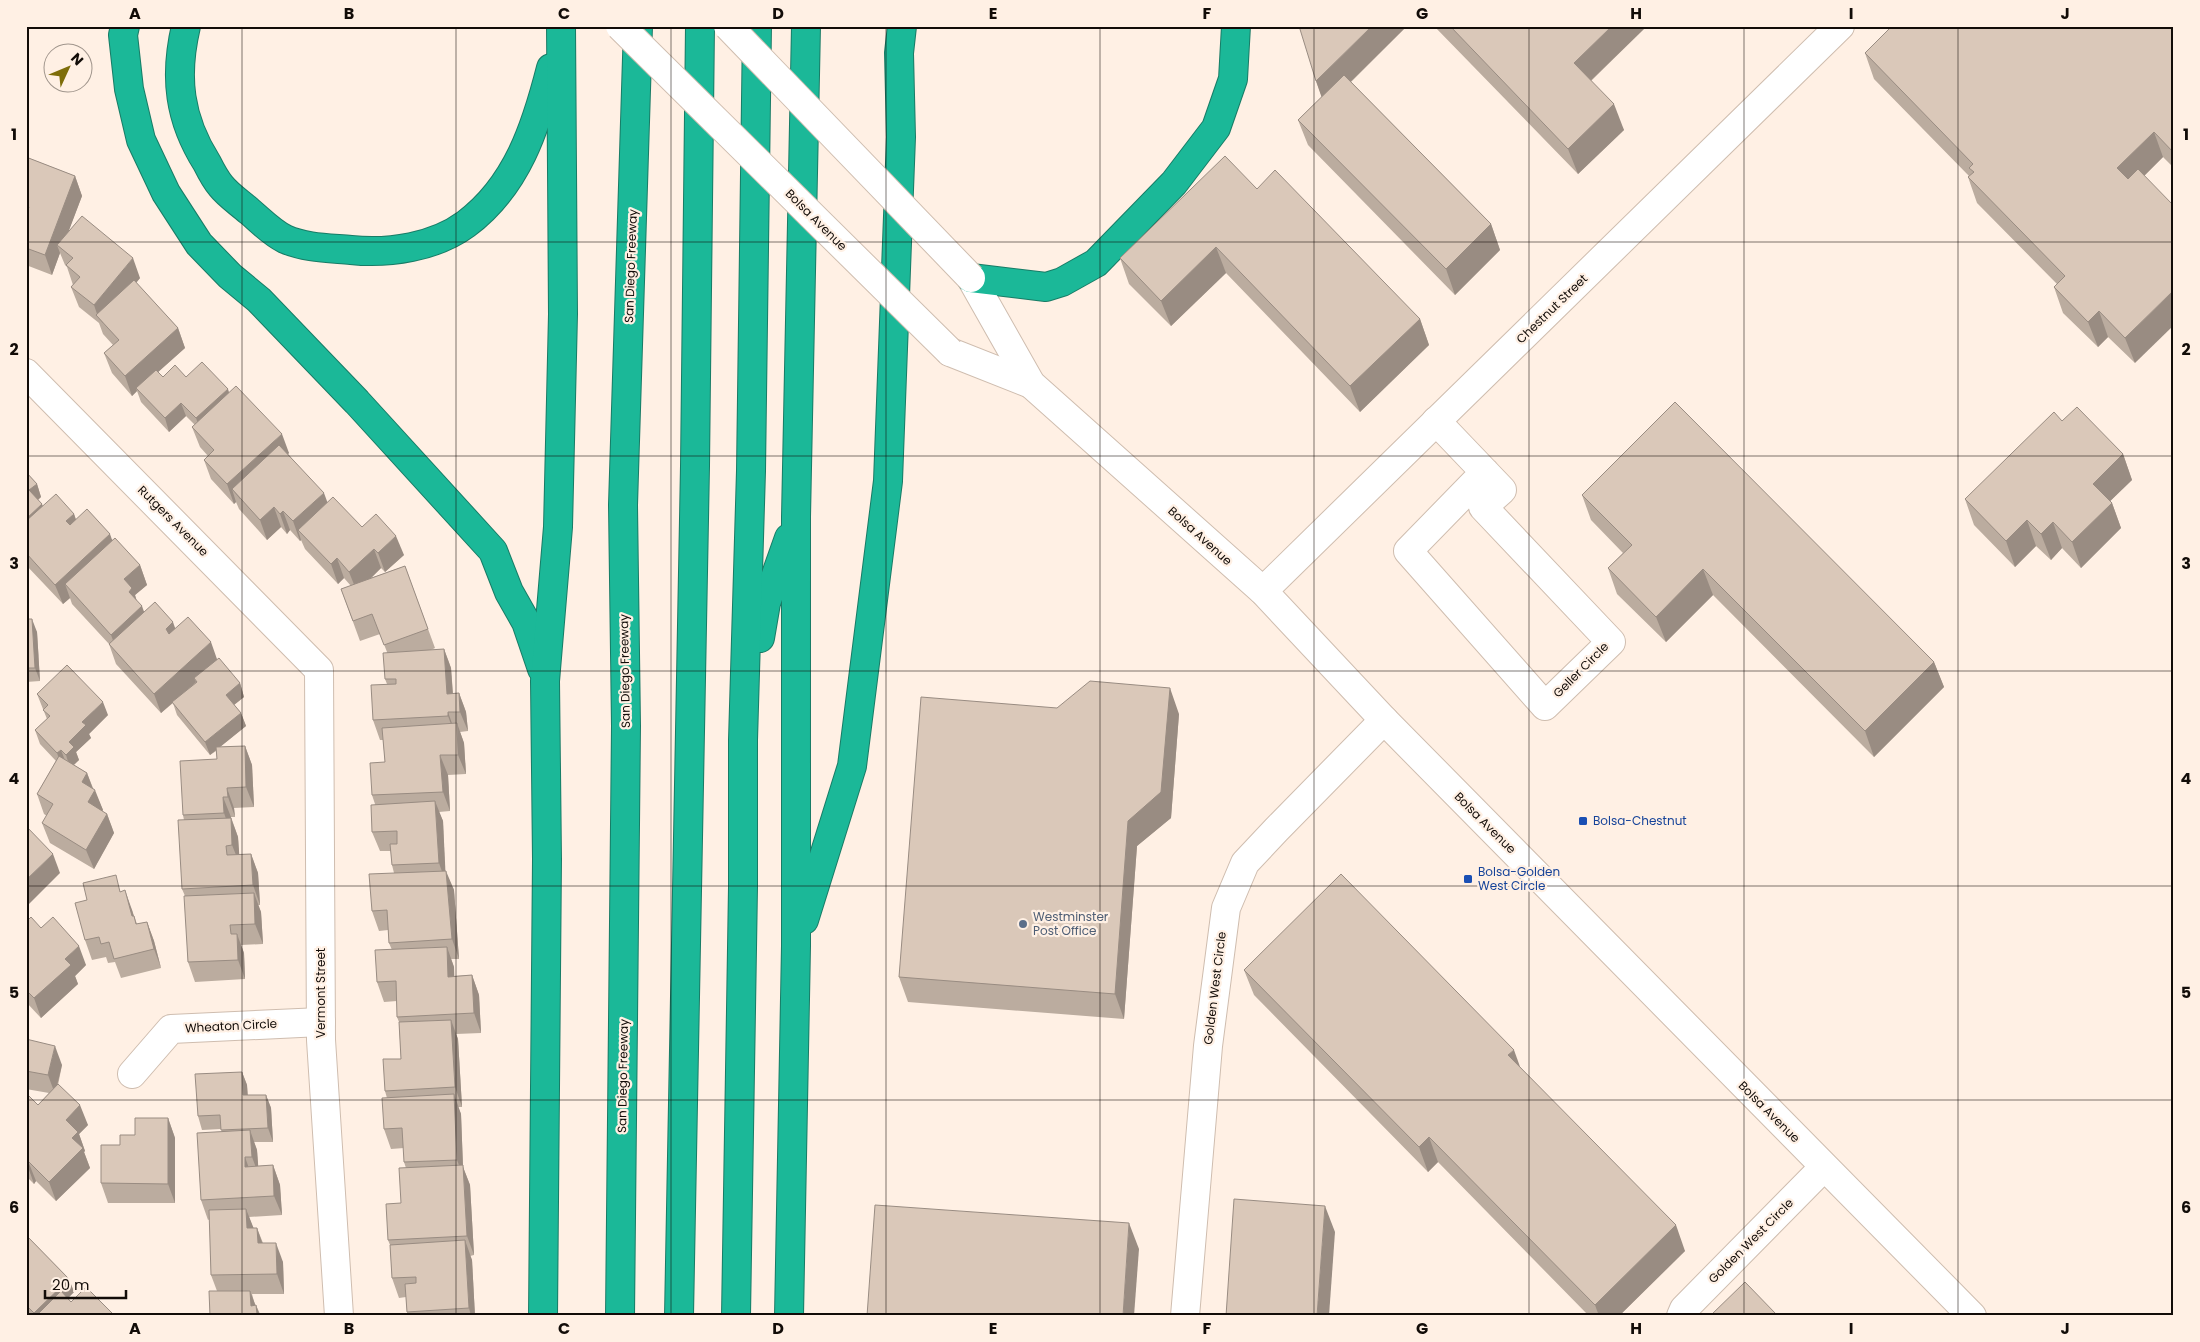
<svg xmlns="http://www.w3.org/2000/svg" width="2200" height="1342" viewBox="0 0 2200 1342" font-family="Poppins,sans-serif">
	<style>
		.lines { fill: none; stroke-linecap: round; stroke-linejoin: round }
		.street-casing { stroke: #cfbdaf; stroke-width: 30 }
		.secondary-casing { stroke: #cfbdaf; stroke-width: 30 }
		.highway-casing { stroke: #187c66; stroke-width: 30 }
		.street { stroke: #fff; stroke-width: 28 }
		.secondary { stroke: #fff; stroke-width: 28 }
		.highway { stroke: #1bb898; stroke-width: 28 }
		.secondary-bridge-casing { stroke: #cfbdaf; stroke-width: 30; stroke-linecap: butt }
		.secondary-bridge { stroke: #fff; stroke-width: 28 }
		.wall { fill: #bbac9f }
		.shaded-wall { fill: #998c82 }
		.building { fill: #dac8b9; stroke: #998c82 }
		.grid { fill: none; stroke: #120c08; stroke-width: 1; stroke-opacity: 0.55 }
		.transit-dot { fill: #1a4fb4; stroke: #fff0e4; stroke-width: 2 }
		.service-dot { fill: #5c6f8a; stroke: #fff0e4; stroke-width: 2 }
		.labels { text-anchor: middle; stroke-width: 4.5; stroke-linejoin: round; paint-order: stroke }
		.street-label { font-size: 12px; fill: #120c08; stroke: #fff0e4 }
		.transit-label { font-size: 12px; fill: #164399; stroke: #fff0e4; text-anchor: start }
		.service-label { font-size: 12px; fill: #4e5e75; stroke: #fff0e4; text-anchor: start }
		.neatline { fill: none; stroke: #120c08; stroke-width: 2 }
		.grid-label { font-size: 16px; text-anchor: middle; font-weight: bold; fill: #120c08 }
	</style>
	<rect width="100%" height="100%" fill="#fff0e4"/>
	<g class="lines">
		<defs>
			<g id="street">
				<polyline points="26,373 319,670 321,1040 339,1316"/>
				<polyline points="1436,421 1502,490 1483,507 1611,642 1545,706 1408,551 1485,472"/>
				<polyline points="132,1074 171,1029 321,1022"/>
				<polyline points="1185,1316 1208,1046 1226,908 1245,863 1276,830 1384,720"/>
				<polyline points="1681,1316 1684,1309 1824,1167"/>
			</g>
			<g id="secondary">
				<polyline points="971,278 1031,384 1263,591 1384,720 1972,1316"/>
				<polyline points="950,352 1031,384"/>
				<polyline points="1263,591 1840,26"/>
			</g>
			<g id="highway">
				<polyline points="125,26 123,35 129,89 141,140 166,193 199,244 230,276 259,300 357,402 493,551 509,592 526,622 542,669"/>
				<path d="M186,26C174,77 179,119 207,163C211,171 215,179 221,186C228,195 240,203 249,211C260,220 271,232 285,239C305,248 329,248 351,250C389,254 435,247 466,224C517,186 536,127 551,68"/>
				<polyline points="971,278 1046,287 1062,282 1096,263 1174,183 1216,128 1233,79 1236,26"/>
				<polyline points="760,638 766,603 789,538"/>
				<polyline points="804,920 852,766 888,481 901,137 899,53 902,26"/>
				<polyline points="543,1316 547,859 545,681 558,527 563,314 561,26"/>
				<polyline points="620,1316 626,726 623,505 638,26"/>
				<polyline points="679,1316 695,466 700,26"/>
				<polyline points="736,1316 743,887 743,740 751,471 757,26"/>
				<polyline points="789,1316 796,946 796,517 806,26"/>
			</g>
		</defs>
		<use href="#street" class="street-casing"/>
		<use href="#secondary" class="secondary-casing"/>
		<use href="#highway" class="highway-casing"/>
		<use href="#street" class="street"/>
		<use href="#secondary" class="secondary"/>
		<use href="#highway" class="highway"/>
		<defs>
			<g id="secondary-bridge">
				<polyline points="620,26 950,352"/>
				<polyline points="728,26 971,278"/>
			</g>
		</defs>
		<use href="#secondary-bridge" class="secondary-bridge-casing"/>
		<use href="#secondary-bridge" class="secondary-bridge"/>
	</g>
	<g class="wall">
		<polygon points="1407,26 1351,82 1491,224 1500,250 1455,295 1308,145 1298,120 1322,97 1316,81"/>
		<polygon points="1434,26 1647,26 1591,81 1624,130 1578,174"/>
		<polygon points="2174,26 2174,168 2163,157 2144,176 2135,363 2108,337 2098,347 2063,313 2054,287 2057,284 1977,203 1968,177 1969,176 1874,79 1865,53"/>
		<polygon points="26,157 75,176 82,196 68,232 140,278 136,283 178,328 185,348 158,372 163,377 186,377 229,393 289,453 288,454 327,502 362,527 404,555 385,572 381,568 371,578 405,566 435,648 431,650 444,649 451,668 453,693 459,693 466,712 468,731 460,732 464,743 466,774 448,775 450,811 439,812 443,821 445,871 454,890 459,959 451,959 454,967 454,976 472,975 479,995 481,1033 456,1034 458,1039 462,1107 458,1107 461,1114 463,1167 470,1185 474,1255 470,1256 472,1260 475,1316 408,1316 407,1312 406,1297 399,1298 392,1278 390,1245 388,1240 401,1203 406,1168 404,1162 404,1148 391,1149 384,1129 387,1098 385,1091 401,1059 399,1022 397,1017 397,1001 384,1002 377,982 392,950 389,943 388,930 379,931 372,911 394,873 392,865 391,851 380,851 372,832 375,804 372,795 385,762 383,740 380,740 373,720 387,684 385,679 387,652 380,634 360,641 341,589 351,586 344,578 338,584 305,549 301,540 300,541 290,530 287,534 281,527 267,540 239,509 236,502 234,504 211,479 204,460 208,456 200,447 192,427 195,425 186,416 169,432 141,402 137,391 132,396 112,373 104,353 113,345 103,334 99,323 79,307 71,287 73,285 67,267 65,265 60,253 52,275 26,265"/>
		<polygon points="1257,189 1420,319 1429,345 1360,412 1226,273 1171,326 1129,284 1120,258"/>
		<polygon points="2062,421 2123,454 2132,480 2110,501 2112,503 2121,528 2081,568 2062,548 2051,560 2036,546 2015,567 1974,525 1965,499"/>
		<polygon points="26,472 37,484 41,497 38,500 43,506 74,514 76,520 113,540 140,565 147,585 135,595 136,600 144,612 175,628 217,660 240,683 244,697 234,705 241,713 246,726 220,747 245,746 252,765 254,807 234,808 235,817 231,817 238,837 239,854 251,854 258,873 260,905 258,905 261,912 263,944 241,945 244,953 245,979 195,982 188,962 185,896 182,889 184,820 183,815 217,759 216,751 210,755 177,715 173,703 161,713 116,664 109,644 72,604 70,598 63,604 26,565"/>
		<polygon points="1582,495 1934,662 1944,687 1874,757 1713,595 1666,642 1617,594 1608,568 1623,553 1591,520"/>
		<polygon points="26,619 37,632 40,681 26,682"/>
		<polygon points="37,694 108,715 89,734 91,738 76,752 79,760 74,765 87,773 93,788 103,810 102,811 107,814 114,833 94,869 50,843 42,823 47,816 44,814 37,794 56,761 40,744 35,730 47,719"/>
		<polygon points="1057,708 1179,714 1171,818 1137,846 1124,1019 908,1002 899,977"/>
		<polygon points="122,891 132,910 137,924 147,922 154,941 161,968 121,978 115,962 108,963 106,957 92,960 85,940"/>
		<polygon points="26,922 41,928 86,965 75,976 78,984 41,1018 26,1002"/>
		<polygon points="1244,970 1520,1067 1685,1251 1619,1316 1589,1316 1438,1162 1428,1172 1254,995"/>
		<polygon points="26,1028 28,1033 27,1039 62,1065 58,1085 88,1125 79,1134 85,1151 84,1152 90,1168 56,1201 36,1181 34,1184 26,1176 26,1095 38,1105 49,1093 26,1089"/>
		<polygon points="242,1072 247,1085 248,1095 266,1095 271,1108 273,1142 254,1142 257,1150 258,1166 273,1165 280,1185 282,1215 249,1217 253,1228 257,1228 263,1243 283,1262 284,1294 252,1294 255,1305 256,1305 260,1314 276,1314 277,1316 210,1316 217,1291 211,1275 210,1219 208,1220 201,1200 222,1132 221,1129 202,1130 198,1116"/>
		<polygon points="168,1118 175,1138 175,1203 108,1203 101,1183 120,1145 135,1135"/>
		<polygon points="26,1226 29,1234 27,1236 69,1279 74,1292 68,1298 71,1302 115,1316 29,1316 26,1313"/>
	</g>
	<g class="shaded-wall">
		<polygon points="1372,26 1407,26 1325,107 1316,81"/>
		<polygon points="1612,26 1647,26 1583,88 1574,63"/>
		<polygon points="1614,104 1624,130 1578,174 1568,149"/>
		<polygon points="2154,132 2163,157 2127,193 2117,168"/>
		<polygon points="75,176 82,196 62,249 57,245 60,253 52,275 45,255"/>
		<polygon points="1491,224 1500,250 1455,295 1446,269"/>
		<polygon points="1216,247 1226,273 1171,326 1161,301"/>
		<polygon points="133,258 140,278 103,323 98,317 94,305"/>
		<polygon points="2174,290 2174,325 2135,363 2125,338"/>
		<polygon points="2099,311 2108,337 2098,347 2088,322"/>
		<polygon points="1420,319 1429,345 1360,412 1350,386"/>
		<polygon points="178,328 185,348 138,390 136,388 137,391 132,396 125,376"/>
		<polygon points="228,389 232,402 201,432 196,418"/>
		<polygon points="181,403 186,416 169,432 165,418"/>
		<polygon points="282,434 289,453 240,499 232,489 236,502 234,504 227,484"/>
		<polygon points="2123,454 2132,480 2102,509 2093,484"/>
		<polygon points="37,484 41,497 34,503 29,490"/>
		<polygon points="324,493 331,512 298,530 301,540 300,541 293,521"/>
		<polygon points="2112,503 2121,528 2081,568 2072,542"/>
		<polygon points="42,504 47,518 26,537 26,519"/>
		<polygon points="274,507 281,527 267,540 260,520"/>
		<polygon points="283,511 290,530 287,534 280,514"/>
		<polygon points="74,514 81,534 66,521"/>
		<polygon points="2027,520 2036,546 2015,567 2006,541"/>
		<polygon points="2053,522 2062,548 2051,560 2041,534"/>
		<polygon points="110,534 117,554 65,584 70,598 63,604 55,585"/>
		<polygon points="396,536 404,555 385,572 378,553"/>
		<polygon points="374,549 381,568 357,592 349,572"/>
		<polygon points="337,558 344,578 338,584 331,564"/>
		<polygon points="140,565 147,585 135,595 139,608 136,611 124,579"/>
		<polygon points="1703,569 1713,595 1666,642 1656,617"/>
		<polygon points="142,606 149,626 118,654 111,635"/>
		<polygon points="32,619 37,632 40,681 35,668"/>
		<polygon points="173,622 180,642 173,649 166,629"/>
		<polygon points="211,642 218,662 194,678 196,682 161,713 154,694"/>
		<polygon points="444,649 451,668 454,713 447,694"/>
		<polygon points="1934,662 1944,687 1874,757 1865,731"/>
		<polygon points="240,683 244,697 230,708 226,695"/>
		<polygon points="1170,688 1179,714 1171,818 1137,846 1124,1019 1115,994 1128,821"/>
		<polygon points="459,693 466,712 468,731 460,712"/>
		<polygon points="103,702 108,715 89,734 91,738 76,752 79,760 70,768 66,755 69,742 82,722"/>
		<polygon points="448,712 455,732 455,735 448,716"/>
		<polygon points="241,713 246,726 210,755 205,742"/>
		<polygon points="457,723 464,743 466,774 458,755"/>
		<polygon points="245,746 252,765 254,807 246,787"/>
		<polygon points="61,750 66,763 62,767 57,753"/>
		<polygon points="440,755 448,775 450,811 443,792"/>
		<polygon points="87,773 94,792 95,790 103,810 95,822 88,802 82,782"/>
		<polygon points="227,788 234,808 235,817 228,797"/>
		<polygon points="223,797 231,817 231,833 224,813"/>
		<polygon points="435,801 443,821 446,883 439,863"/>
		<polygon points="107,814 114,833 94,869 86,850"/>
		<polygon points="231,818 238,837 240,865 232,845"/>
		<polygon points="53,854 60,873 26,907 26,880"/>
		<polygon points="251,854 258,873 260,905 253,885"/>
		<polygon points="446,871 454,890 459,959 452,939"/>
		<polygon points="125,890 132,910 139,936 132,916"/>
		<polygon points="254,893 261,912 263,944 255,924"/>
		<polygon points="147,922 154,941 161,968 154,949"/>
		<polygon points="237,934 244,953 245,979 238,960"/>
		<polygon points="79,946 86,965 75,976 78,984 41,1018 34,998 65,959"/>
		<polygon points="447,947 454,967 455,996 448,977"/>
		<polygon points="472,975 479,995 481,1033 474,1013"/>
		<polygon points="451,1020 458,1039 462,1107 455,1087"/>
		<polygon points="26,1028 28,1033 26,1041"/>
		<polygon points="55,1046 62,1065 55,1094 48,1075"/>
		<polygon points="1514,1050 1523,1075 1508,1055"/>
		<polygon points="242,1072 247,1085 248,1109 243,1095"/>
		<polygon points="454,1094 461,1114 463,1167 470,1185 474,1255 467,1236 464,1178 457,1160"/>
		<polygon points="266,1095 271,1108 273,1142 268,1128"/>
		<polygon points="80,1105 88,1125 79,1134 85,1151 84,1152 90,1168 56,1201 49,1182 66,1120"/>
		<polygon points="168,1118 175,1138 175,1203 168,1184"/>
		<polygon points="250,1130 257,1150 259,1176 252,1157"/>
		<polygon points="1429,1137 1438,1162 1428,1172 1419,1147"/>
		<polygon points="245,1157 252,1177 245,1167"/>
		<polygon points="28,1161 36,1181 34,1184 27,1164"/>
		<polygon points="273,1165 280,1185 282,1215 274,1196"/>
		<polygon points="1325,1206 1335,1232 1329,1316 1317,1316"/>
		<polygon points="246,1209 254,1229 247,1228"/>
		<polygon points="1129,1223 1139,1249 1134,1316 1123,1316"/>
		<polygon points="1676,1225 1685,1251 1619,1316 1599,1316 1595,1305"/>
		<polygon points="26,1226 29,1234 26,1236"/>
		<polygon points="257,1228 264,1248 258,1243"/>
		<polygon points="465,1240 472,1260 475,1316 471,1316 469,1308"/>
		<polygon points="276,1243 283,1262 284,1294 277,1274"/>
		<polygon points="69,1279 74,1292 50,1316 35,1316 34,1313"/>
		<polygon points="250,1291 255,1304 256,1316 251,1306"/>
		<polygon points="256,1305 260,1316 257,1314"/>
	</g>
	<g class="building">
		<polygon points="1299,26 1372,26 1316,81"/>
		<polygon points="1450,26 1612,26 1574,63 1614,104 1568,149"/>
		<polygon points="1892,26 2174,26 2174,153 2154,132 2117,168 2128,179 2138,169 2174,206 2174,290 2125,338 2099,311 2088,322 2054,287 2065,276 1968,177 1974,172 1969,168 1973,164 1865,53"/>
		<polygon points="1344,75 1491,224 1446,269 1298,120"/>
		<polygon points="1225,156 1257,189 1275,170 1420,319 1350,386 1216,247 1161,301 1120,258"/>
		<polygon points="26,157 75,176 45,255 26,248 26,213 29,207 26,206"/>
		<polygon points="82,216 133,258 94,305 71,287 80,277 66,265 73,258 57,245"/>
		<polygon points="134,280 178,328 125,376 104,353 119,340 96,315"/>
		<polygon points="202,362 228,389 196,418 181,403 165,418 136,388 156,370 163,377 175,365 186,377"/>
		<polygon points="236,386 282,434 227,484 204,460 214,450 192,427"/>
		<polygon points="1675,402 1934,662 1865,731 1703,569 1656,617 1608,568 1632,545 1582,495"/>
		<polygon points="2077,407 2123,454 2093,484 2112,503 2072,542 2053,522 2041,534 2027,520 2006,541 1965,499 2054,412 2062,421"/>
		<polygon points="279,445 324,493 293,521 283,511 280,514 274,507 260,520 232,489"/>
		<polygon points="26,472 37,484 29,490 42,504 26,519"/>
		<polygon points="56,494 74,514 66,521 70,525 87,509 110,534 55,585 26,553 26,521"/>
		<polygon points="333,497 362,527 376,514 396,536 378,553 374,549 349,572 337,558 331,564 298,530"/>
		<polygon points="115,538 140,565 124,579 132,588 129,592 142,606 111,635 65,584"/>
		<polygon points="405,566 428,629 384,645 372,614 353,621 341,589"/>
		<polygon points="155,602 173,622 166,629 169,634 188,617 211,642 154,694 109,644"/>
		<polygon points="26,619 32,619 35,668 26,668"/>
		<polygon points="444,649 447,694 459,693 460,712 448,712 448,716 373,720 371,685 396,684 396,679 385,679 383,653"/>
		<polygon points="219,658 240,683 226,695 241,713 205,742 172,702 197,682 194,678"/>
		<polygon points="67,665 103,702 82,722 86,725 69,742 74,747 66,755 61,750 57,753 35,730 50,716 43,710 48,705 37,694"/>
		<polygon points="1090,681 1170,688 1161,792 1128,821 1115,994 899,977 921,697 1057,708"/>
		<polygon points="457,723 458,755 440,755 443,792 372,795 370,763 385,762 382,728"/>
		<polygon points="245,746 246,787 227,788 228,797 223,797 224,813 183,815 180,761 217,759 216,747"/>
		<polygon points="59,756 87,773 82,782 95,790 88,802 107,814 86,850 42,823 53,804 37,794"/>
		<polygon points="435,801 439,863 392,865 390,844 397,844 397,831 372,832 371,805"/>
		<polygon points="231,818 232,845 226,846 227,855 251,854 253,885 182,889 178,820"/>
		<polygon points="26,826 53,854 26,880"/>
		<polygon points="446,871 452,939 389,943 387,910 372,911 369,874"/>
		<polygon points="1341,874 1514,1050 1508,1055 1676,1225 1595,1305 1429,1137 1419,1147 1244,970"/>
		<polygon points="116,875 120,892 125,890 132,916 134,916 136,924 147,922 154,949 114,959 109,942 101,944 99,937 85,940 75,903 87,900 83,883"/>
		<polygon points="254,893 255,924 230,925 231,934 237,934 238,960 188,962 184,896"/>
		<polygon points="31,917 41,928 53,917 79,946 65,959 71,965 34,998 26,990 26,922"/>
		<polygon points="447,947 448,977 472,975 474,1013 397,1017 396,981 377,982 375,950"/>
		<polygon points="451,1020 455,1087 385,1091 383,1059 401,1059 399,1022"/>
		<polygon points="26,1039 55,1046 48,1075 26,1071"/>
		<polygon points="242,1072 243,1095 266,1095 268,1128 221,1130 220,1115 198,1116 195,1074"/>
		<polygon points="58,1084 80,1105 66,1120 78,1132 72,1138 83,1148 49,1182 28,1161 27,1164 26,1164 26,1095 27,1094 38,1105"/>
		<polygon points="454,1094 457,1160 404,1162 402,1128 384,1129 382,1098"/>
		<polygon points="135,1118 168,1118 168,1184 101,1183 101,1145 120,1145 120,1135 135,1135"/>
		<polygon points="250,1130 252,1157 245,1157 245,1167 273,1165 274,1196 201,1200 197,1133"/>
		<polygon points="463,1165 467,1236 388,1240 386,1204 401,1203 399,1168"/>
		<polygon points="1234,1199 1325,1206 1317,1316 1226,1316"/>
		<polygon points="875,1205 1129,1223 1123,1316 867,1316"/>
		<polygon points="246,1209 247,1228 257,1228 258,1243 276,1243 277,1274 211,1275 209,1210"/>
		<polygon points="26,1235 69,1279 34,1313 26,1305"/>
		<polygon points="465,1240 469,1308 407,1312 405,1284 416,1283 416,1277 392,1278 390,1245"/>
		<polygon points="1745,1282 1776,1314 1774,1316 1710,1316"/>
		<polygon points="86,1287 115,1316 36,1316 61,1291 71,1302"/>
		<polygon points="209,1291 250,1291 251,1306 256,1305 257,1314 276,1314 276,1316 210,1316"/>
	</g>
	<path class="grid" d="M242,26V1316M456,26V1316M671,26V1316M886,26V1316M1100,26V1316M1314,26V1316M1529,26V1316M1744,26V1316M1958,26V1316M26,242H2174M26,456H2174M26,671H2174M26,886H2174M26,1100H2174"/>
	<g class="transit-dot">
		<rect x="1578" y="816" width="10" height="10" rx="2.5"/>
		<rect x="1463" y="874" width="10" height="10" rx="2.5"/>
	</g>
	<circle class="service-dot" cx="1023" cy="924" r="5"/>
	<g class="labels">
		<g class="street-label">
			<text transform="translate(816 220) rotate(45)" y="4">Bolsa Avenue</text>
			<text transform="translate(631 266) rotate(-88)" y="4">San Diego Freeway</text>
			<text transform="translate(1552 309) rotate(-44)" y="4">Chestnut Street</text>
			<text transform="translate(173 521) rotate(45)" y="4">Rutgers Avenue</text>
			<text transform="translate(1200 536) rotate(42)" y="4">Bolsa Avenue</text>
			<text transform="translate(1581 670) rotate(-45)" y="4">Geller Circle</text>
			<text transform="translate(625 671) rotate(-91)" y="4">San Diego Freeway</text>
			<text transform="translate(1485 823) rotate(45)" y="4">Bolsa Avenue</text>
			<text transform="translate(1215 988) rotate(-83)" y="4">Golden West Circle</text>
			<text transform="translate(321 993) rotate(-90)" y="4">Vermont Street</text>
			<text transform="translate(231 1026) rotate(-3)" y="4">Wheaton Circle</text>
			<text transform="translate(623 1076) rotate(-89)" y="4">San Diego Freeway</text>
			<text transform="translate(1769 1112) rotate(45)" y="4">Bolsa Avenue</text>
			<text transform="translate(1751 1241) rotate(-45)" y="4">Golden West Circle</text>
		</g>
		<g class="transit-label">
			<text x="1593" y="825">Bolsa-Chestnut</text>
			<text x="1478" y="876">Bolsa-Golden<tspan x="1478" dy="14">West Circle</tspan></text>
		</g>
		<g class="service-label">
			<text x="1033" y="921">Westminster<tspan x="1033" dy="14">Post Office</tspan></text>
		</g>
	</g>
	<rect width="2200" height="1342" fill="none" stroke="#fff0e4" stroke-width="55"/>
	<g transform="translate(68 68) rotate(46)"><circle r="24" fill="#fff0e4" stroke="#a0958c"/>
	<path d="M0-4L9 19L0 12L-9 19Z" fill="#7e6d09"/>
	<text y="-8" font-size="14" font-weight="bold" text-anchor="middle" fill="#120c08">N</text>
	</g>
	<path d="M45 1290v8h81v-8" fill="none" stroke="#120c08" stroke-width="2.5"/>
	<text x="52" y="1290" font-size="15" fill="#120c08" stroke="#fff0e4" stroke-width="4" paint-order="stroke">20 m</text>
	<rect x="28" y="28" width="2144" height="1286" class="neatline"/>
	<g class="grid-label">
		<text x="135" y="19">A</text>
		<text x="349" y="19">B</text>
		<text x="564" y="19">C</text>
		<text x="778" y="19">D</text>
		<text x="993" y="19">E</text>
		<text x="1207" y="19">F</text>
		<text x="1422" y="19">G</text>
		<text x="1636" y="19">H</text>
		<text x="1851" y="19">I</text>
		<text x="2065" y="19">J</text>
		<text x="14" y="140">1</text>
		<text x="2186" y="140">1</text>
		<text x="14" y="355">2</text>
		<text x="2186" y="355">2</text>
		<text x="14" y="569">3</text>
		<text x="2186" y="569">3</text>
		<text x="14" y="784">4</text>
		<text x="2186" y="784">4</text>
		<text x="14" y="998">5</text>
		<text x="2186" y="998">5</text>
		<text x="14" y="1213">6</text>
		<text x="2186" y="1213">6</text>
		<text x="135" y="1334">A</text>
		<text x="349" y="1334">B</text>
		<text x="564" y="1334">C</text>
		<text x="778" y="1334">D</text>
		<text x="993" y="1334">E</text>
		<text x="1207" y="1334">F</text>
		<text x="1422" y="1334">G</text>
		<text x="1636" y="1334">H</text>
		<text x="1851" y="1334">I</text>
		<text x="2065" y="1334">J</text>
	</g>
</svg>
